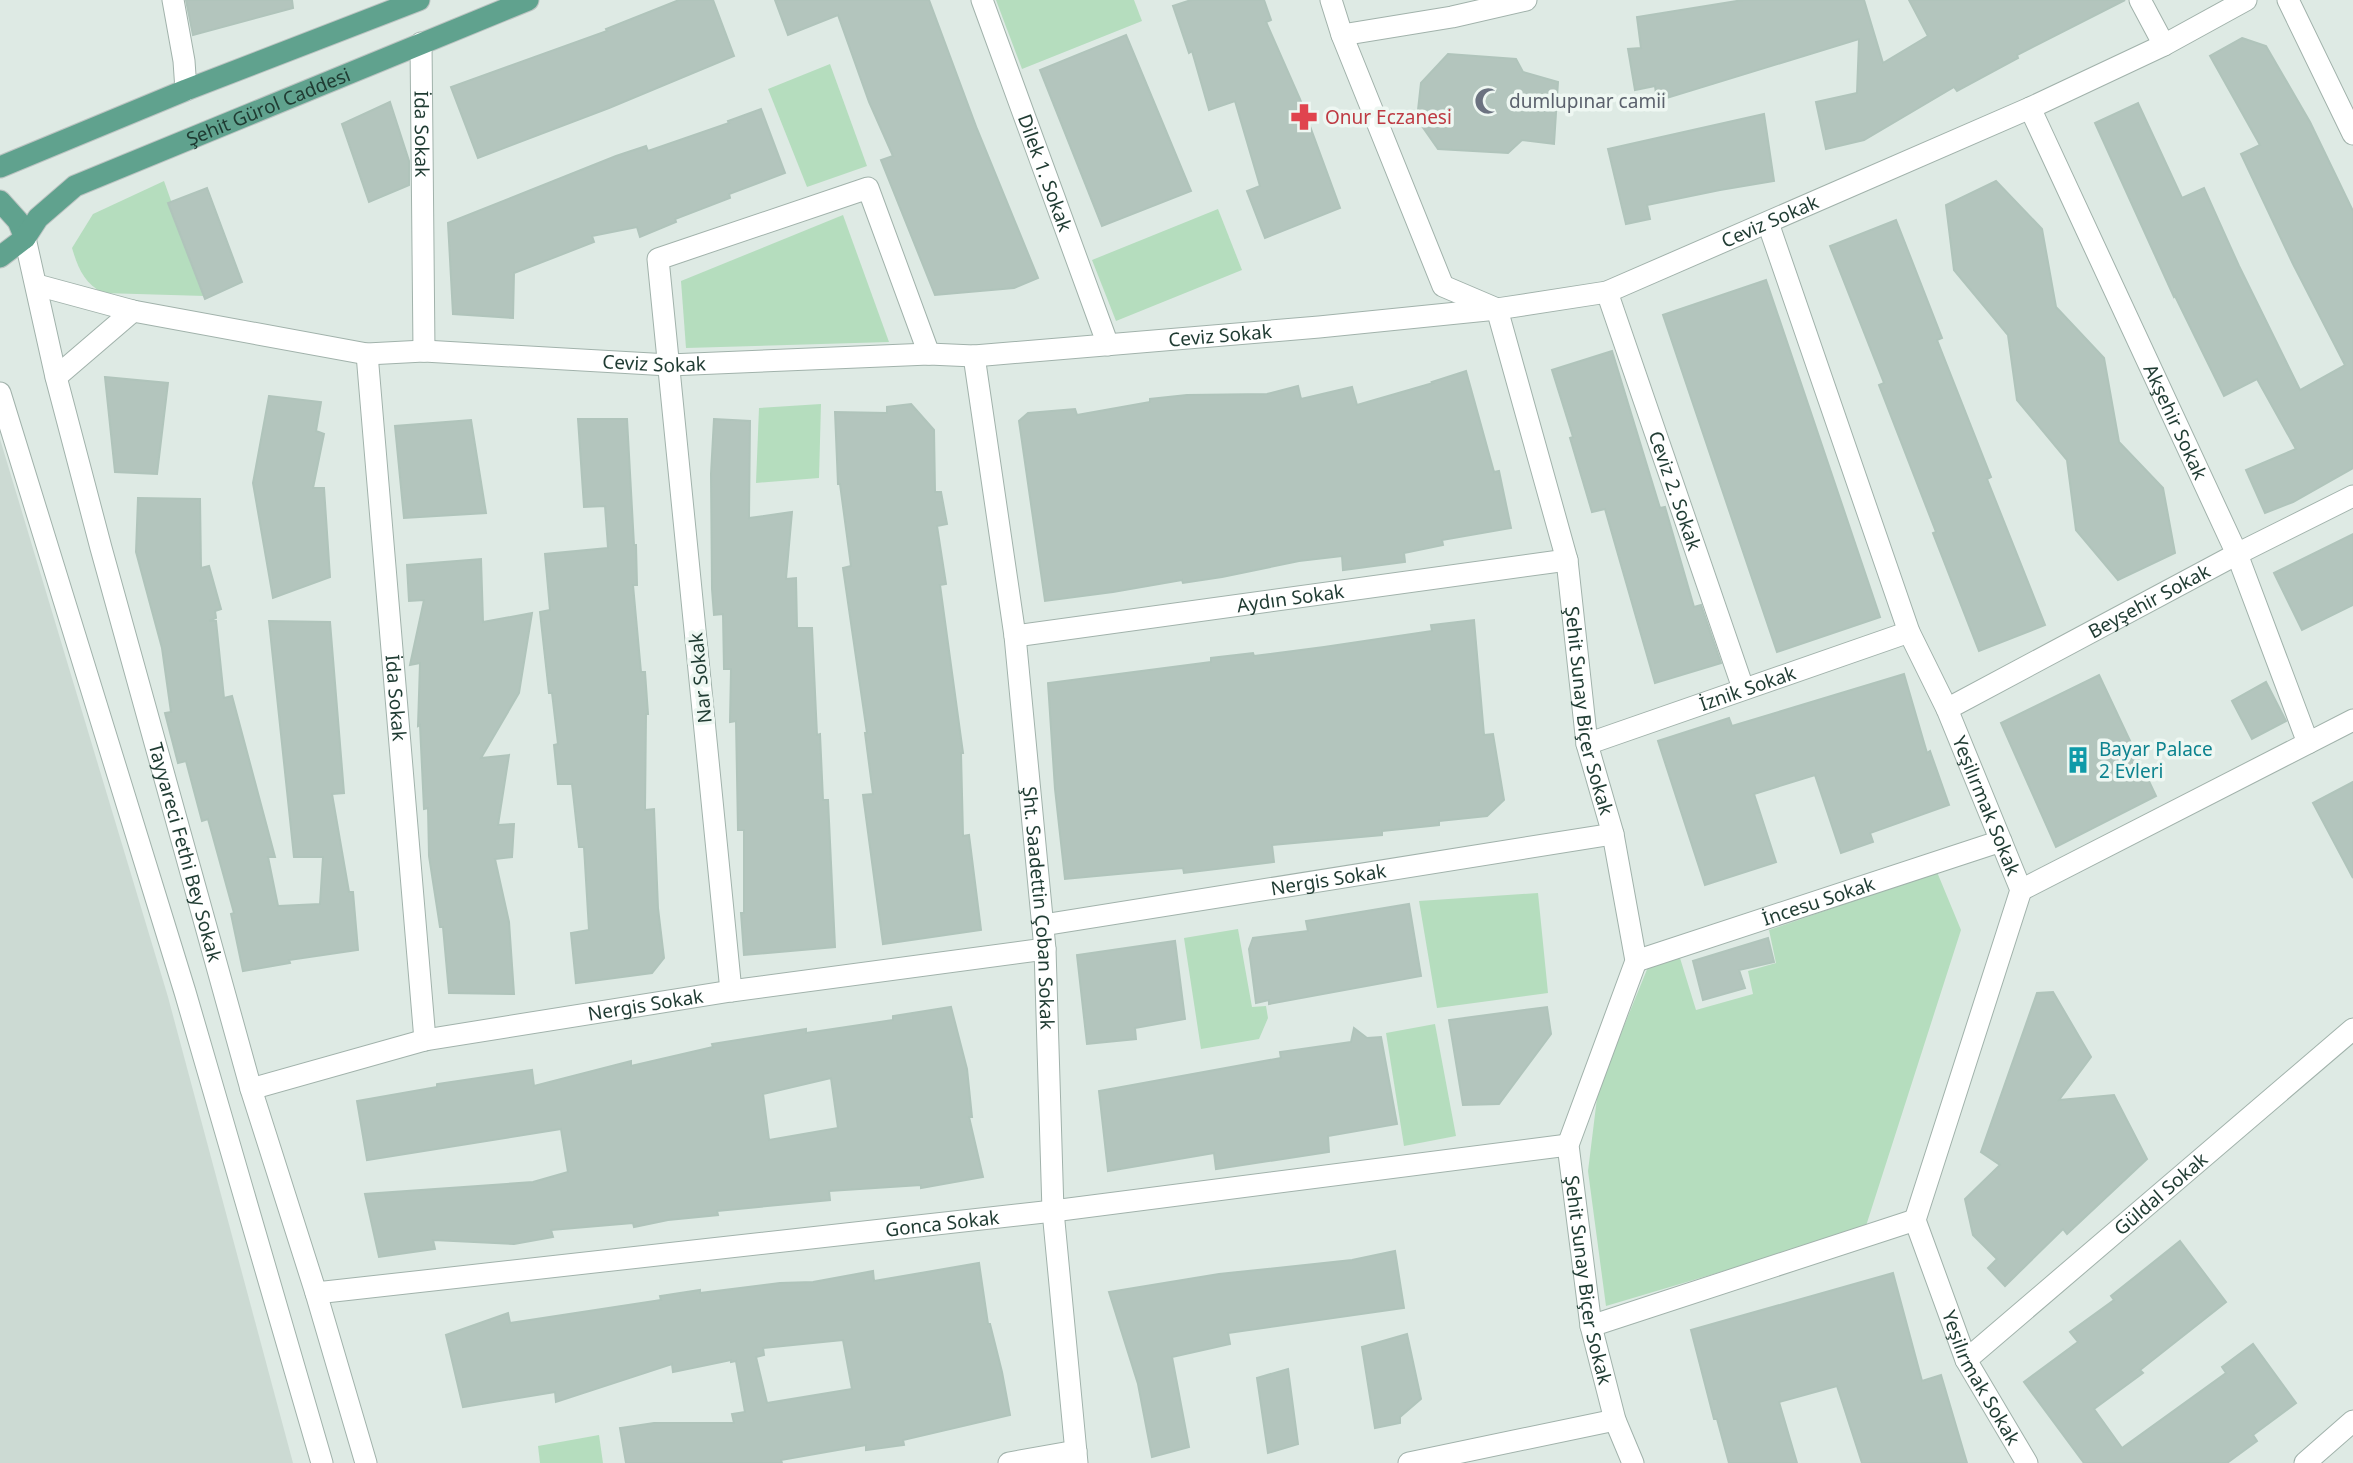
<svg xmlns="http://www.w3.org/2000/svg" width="2353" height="1463" viewBox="0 0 2353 1463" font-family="'Noto Sans',sans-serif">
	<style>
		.built { fill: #ccdad3 }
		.green { fill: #b5ddbe }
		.building { fill: #b3c5bd; stroke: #b0c4bb; stroke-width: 2; fill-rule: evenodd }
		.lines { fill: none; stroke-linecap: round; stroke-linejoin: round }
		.minor-casing { stroke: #a1b2ab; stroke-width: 23 }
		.major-casing { stroke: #bcc4c2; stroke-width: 23 }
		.minor { stroke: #fff; stroke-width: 21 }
		.major { stroke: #60a28e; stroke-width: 21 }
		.labels { text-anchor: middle; stroke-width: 7; stroke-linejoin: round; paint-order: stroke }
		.worship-label { font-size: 19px; fill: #5b616d; stroke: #eef7f2; text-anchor: start }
		.street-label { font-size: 19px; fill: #1f3b32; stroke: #eef7f2 }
		.health-label { font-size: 19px; fill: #be3a42; stroke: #eef7f2; text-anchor: start }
		.culture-label { font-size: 19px; fill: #0d838f; stroke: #eef7f2; text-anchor: start }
	</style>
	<rect width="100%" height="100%" fill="#deeae4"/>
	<polygon class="built" points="0,439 168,997 293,1463 0,1463"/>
	<g class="green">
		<polygon points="996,0 1134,0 1142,21 1022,69"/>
		<polygon points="830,64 867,166 807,187 768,89"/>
		<path d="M164,181L205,296L103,293C84,283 78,268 72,248L93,214Z"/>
		<polygon points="1218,209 1242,270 1116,321 1092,260"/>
		<polygon points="843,215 889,342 686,348 681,281"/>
		<polygon points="821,404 819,478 756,483 759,408"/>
		<polygon points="1937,872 1961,930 1865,1229 1606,1306 1588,1171 1598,1090 1648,967 1680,958 1696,1010 1753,994 1748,971 1776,963 1769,930"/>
		<polygon points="1538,893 1548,993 1437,1008 1419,901"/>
		<polygon points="1238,929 1252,1007 1266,1006 1268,1018 1259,1039 1201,1049 1184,938"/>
		<polygon points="1435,1024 1456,1136 1404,1146 1386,1033"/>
		<polygon points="599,1435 603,1463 540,1463 538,1446"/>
	</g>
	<g class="building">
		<polygon points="186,0 292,0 293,8 193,35"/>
		<polygon points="679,0 713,0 734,56 609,108 478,158 451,87 607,31 606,29"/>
		<polygon points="775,0 929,0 977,129 1038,278 1014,288 935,295 881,160 893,156 869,102 838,15 788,35"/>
		<polygon points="1191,0 1264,0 1271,20 1266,22 1300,99 1340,208 1265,238 1247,191 1260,186 1235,101 1209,110 1192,51 1189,53 1173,6"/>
		<polygon points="1743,0 1864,0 1883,63 1928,36 1909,0 2125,0 2017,55 2018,58 1957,91 1954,87 1864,140 1826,149 1816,102 1857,93 1859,39 1657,101 1655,86 1635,90 1628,49 1641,48 1637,17"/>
		<polygon points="1126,35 1191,191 1102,226 1040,70"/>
		<polygon points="2242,38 2266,46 2310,122 2353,211 2353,468 2293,502 2265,513 2246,470 2296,449 2257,379 2224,396 2175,296 2174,297 2095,123 2138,103 2182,198 2204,188 2239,266 2300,390 2345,365 2293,264 2241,154 2260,145 2210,56"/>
		<polygon points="1448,54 1516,59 1523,72 1558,82 1554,144 1522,140 1508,153 1438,149 1417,119 1421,83"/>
		<polygon points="390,102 409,161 409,185 369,202 342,124"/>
		<polygon points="761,109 785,173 729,194 730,198 675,219 676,222 640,237 637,227 592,236 594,242 514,273 513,318 453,314 448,223 616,156 646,146 648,151 729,123 728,121"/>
		<polygon points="1764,114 1774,181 1720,190 1647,205 1650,219 1626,224 1608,149"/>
		<polygon points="1996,181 2042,229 2056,307 2104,358 2119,442 2163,488 2175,553 2118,580 2076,530 2067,460 2017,400 2008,335 1954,270 1946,205"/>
		<polygon points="207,188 242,282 205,299 168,203"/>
		<polygon points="1896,220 1942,338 1937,340 1991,477 1987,479 2045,625 1979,651 1933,533 1936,532 1879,385 1884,383 1830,246"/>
		<polygon points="1766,280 1880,617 1777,652 1663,315"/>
		<polygon points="1612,351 1660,508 1665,507 1694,607 1701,605 1721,663 1655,683 1605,509 1592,512 1570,438 1573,437 1552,370"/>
		<polygon points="1466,371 1494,472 1499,471 1511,528 1442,540 1443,545 1404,553 1405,562 1343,570 1342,556 1299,561 1222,577 1183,583 1182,580 1113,592 1045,601 1019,421 1028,413 1075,409 1077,415 1150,402 1150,399 1187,395 1267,394 1298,386 1301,399 1352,387 1357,405 1433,383 1432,382"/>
		<polygon points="105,377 168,383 157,474 115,472"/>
		<polygon points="269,396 321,402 316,431 324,434 313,488 324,488 330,577 273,598 253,483"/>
		<polygon points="911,404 934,430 935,492 941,492 947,524 937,526 946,584 940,585 963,753 961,753 963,836 969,835 981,930 883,944 863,795 873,794 865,733 867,733 843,568 851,566 840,484 838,484 835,412 887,413 887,407"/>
		<polygon points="578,419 627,419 634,545 636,545 637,585 633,585 641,672 645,672 648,714 646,714 645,810 654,809 658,908 664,958 652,973 576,983 571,933 589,930 584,847 579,847 572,784 558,784 554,745 558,744 552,693 549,693 540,612 550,610 545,554 608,548 605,506 584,507"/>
		<polygon points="714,419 750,421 749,518 792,512 786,579 796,578 797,628 812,628 817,735 820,734 823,800 828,800 835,947 744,955 741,913 744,913 744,830 738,830 736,721 730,722 731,669 724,669 723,614 714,615 712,589 711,474"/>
		<polygon points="471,420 486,513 404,518 395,426"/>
		<polygon points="138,498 200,499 201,568 209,566 221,609 215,611 216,618 209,621 216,621 224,698 232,696 275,857 268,857 278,906 320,904 323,857 294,857 269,621 330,622 344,793 332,794 349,892 353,892 358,950 289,960 290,963 243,971 231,914 234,913 208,819 202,821 186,761 178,763 165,713 171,712 162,648 136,552"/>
		<polygon points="2353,534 2353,605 2302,630 2274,573"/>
		<polygon points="481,559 483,622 532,613 519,693 481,758 509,755 498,825 514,824 512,857 495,859 509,922 514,994 449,993 443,927 440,927 429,856 428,808 424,809 420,725 418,726 420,663 410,665 424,600 409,601 407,565"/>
		<polygon points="1474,620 1484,735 1493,734 1504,800 1487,816 1439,821 1439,825 1382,831 1382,835 1272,845 1274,862 1184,873 1183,868 1065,879 1055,789 1048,683 1211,662 1211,658 1253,653 1254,656 1324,647 1432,631 1431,625"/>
		<polygon points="1904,674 1927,753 1930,751 1949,805 1870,833 1873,842 1841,853 1815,775 1754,794 1776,862 1705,885 1658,741 1729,718 1732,726"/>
		<polygon points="2099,675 2156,796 2056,847 2001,723"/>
		<polygon points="2266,682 2286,721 2252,739 2232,701"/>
		<polygon points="2353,782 2353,878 2313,803"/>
		<polygon points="1409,904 1421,976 1269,1004 1269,1000 1256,1003 1249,949 1253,938 1308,931 1306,921"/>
		<polygon points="1768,938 1774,962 1739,970 1745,988 1703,1000 1693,961"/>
		<polygon points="1175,941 1185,1019 1135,1028 1136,1039 1087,1044 1077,955"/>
		<polygon points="2053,992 2091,1057 2059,1100 2114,1095 2147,1159 2067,1234 2063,1229 2005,1286 1988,1268 1997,1259 1973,1235 1965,1199 2000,1165 1981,1152 2037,993"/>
		<path d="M951,1007L967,1069L972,1117H969L983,1177L921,1188V1185L829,1191L830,1200L717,1211L718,1215L668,1220L634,1227L633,1223L551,1230L553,1237L514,1244L433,1240L435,1249L379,1257L365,1194L533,1182L568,1172L561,1129L367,1160L357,1101L437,1087V1084L532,1070L534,1086L631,1061V1066L713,1047L712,1044L806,1029V1033L893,1020V1016ZM831,1078L838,1128L769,1140L763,1094Z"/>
		<polygon points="1547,1007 1551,1034 1499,1104 1463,1105 1449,1020"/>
		<polygon points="1354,1028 1367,1038 1381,1037 1397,1124 1328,1136 1329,1152 1216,1169 1214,1153 1108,1171 1099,1091 1281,1058 1280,1052 1351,1042"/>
		<polygon points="2180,1241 2226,1302 2140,1370 2143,1373 2094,1409 2122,1448 2226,1373 2222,1367 2253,1344 2296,1403 2253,1435 2257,1441 2227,1463 2084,1463 2024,1382 2078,1342 2070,1332 2114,1300 2111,1296"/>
		<polygon points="1395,1251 1404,1308 1228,1333 1230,1344 1172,1357 1189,1447 1152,1457 1138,1384 1109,1292 1219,1274 1352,1260"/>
		<path d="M979,1263L988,1324H990L1002,1372L1010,1415L903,1440L904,1445L866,1450V1445L781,1460L782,1463H626L620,1428L654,1423H734L732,1414L745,1412L736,1361L731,1362V1360L673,1372L672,1364L556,1402L555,1392L463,1407L446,1335L508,1313L510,1323L661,1300L660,1296L700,1290V1293L780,1283L813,1282L873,1271L874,1281ZM843,1340L852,1389L767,1403L756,1357L764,1355L763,1348Z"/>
		<polygon points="1893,1273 1922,1381 1941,1375 1967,1463 1862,1463 1837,1386 1779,1402 1797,1463 1729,1463 1717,1419 1714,1419 1691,1330"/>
		<polygon points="1407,1334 1421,1399 1400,1417 1400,1423 1375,1428 1362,1347"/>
		<polygon points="1288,1369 1298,1444 1268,1453 1257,1378"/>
	</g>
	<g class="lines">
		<defs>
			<g id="minor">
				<polyline points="173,0 184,61 186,90"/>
				<path id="s1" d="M982,0L1108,345"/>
				<path id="s2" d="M1331,0L1342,35L1443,286L1497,309L1567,560L1587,744L1613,834L1636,961L1568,1145L1591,1326L1615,1420L1633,1463"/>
				<polyline points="2140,0 2164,45"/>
				<polyline points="2288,0 2353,134"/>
				<polyline points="1342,35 1452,17 1526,0"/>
				<path id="s3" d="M421,43L424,351"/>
				<path id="s4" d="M2030,108L2237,554L2308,743"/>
				<path id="s5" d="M1768,223L1909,632L1947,709L2021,890L1915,1220L1966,1360L2027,1463"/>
				<path id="s6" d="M25,238L56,377L101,548L251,1089L316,1293L366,1463"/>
				<path id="s7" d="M37,285L133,311L367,354L424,351L669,365L929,354L974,356L1319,327L1497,309L1607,292L2030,108L2164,45L2246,0"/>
				<path id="s8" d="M1607,292L1743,688"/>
				<path id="s9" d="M367,354L425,1040"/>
				<path id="s10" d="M974,356L1015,636L1045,949L1053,1211L1077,1463"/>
				<polyline points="56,377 133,311"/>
				<polyline points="0,393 185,992 322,1463"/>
				<path id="s11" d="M1015,636L1567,560"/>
				<path id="s12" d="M1947,709L2237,554L2353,496"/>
				<path id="s13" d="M1587,744L1909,632"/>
				<polyline points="2021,890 2353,720"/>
				<path id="s14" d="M1043,925L1613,834"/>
				<path id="s15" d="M1636,961L2001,841"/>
				<polyline points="731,991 658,259 868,188 929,354"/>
				<path id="s16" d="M251,1089L425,1040L731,991L1045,949"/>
				<path id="s17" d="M316,1293L1053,1211L1568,1145"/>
				<polyline points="1591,1326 1915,1220"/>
				<path id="s18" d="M1966,1360L2353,1029"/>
				<polyline points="1009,1463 1076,1451"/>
				<polyline points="1409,1463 1615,1420"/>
				<polyline points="2305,1463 2353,1421"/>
			</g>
			<g id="major">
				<polyline points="0,167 186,90 419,0"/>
				<polyline points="0,201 18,221 25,238"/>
				<path id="s19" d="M0,257L25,238L38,218L75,186L528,0"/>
			</g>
		</defs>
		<use href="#minor" class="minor-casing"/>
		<use href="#major" class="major-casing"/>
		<use href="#minor" class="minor"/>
		<use href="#major" class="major"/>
	</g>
	<defs>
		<symbol id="mosque-bare" viewBox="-9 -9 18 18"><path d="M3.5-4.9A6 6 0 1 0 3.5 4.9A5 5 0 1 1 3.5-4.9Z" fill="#6b7280" stroke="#eef7f2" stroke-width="2.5" paint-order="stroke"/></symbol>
		<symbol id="pharmacy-bare" viewBox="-9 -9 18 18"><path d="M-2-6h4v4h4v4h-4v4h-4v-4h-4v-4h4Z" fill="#e0444e" stroke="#eef7f2" stroke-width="2.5" paint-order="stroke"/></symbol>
		<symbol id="building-bare" viewBox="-9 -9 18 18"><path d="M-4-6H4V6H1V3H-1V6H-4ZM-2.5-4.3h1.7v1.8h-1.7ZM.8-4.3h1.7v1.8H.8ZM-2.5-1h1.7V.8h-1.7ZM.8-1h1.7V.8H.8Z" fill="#0f9aa8" stroke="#eef7f2" stroke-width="2.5" paint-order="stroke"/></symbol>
	</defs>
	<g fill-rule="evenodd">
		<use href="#mosque-bare" x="1469" y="82" width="38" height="38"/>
		<use href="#pharmacy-bare" x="1285" y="98" width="38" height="38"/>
		<use href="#building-bare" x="2059" y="741" width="38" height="38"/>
	</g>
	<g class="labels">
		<g class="worship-label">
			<text x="1509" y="108">dumlupınar camii</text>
		</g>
		<g class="street-label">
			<text dy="7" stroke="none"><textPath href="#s19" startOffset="313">Şehit Gürol Caddesi</textPath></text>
			<text dy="7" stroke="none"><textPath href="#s3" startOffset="91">İda Sokak</textPath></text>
			<text dy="7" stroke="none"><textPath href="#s1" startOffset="184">Dilek 1. Sokak</textPath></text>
			<text dy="7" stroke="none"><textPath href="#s7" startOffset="1759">Ceviz Sokak</textPath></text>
			<text dy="7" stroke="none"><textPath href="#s7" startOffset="1192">Ceviz Sokak</textPath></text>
			<text dy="7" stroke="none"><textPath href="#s7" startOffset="625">Ceviz Sokak</textPath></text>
			<text dy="7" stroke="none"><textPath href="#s4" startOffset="346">Akşehir Sokak</textPath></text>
			<text dy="7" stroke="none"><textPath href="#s8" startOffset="210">Ceviz 2. Sokak</textPath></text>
			<text dy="7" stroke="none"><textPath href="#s11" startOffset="278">Aydın Sokak</textPath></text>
			<text dy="7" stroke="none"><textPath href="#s12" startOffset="229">Beyşehir Sokak</textPath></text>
			<text transform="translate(700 678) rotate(-96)" y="7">Nar Sokak</text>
			<text dy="7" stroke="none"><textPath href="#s13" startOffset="170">İznik Sokak</textPath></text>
			<text dy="7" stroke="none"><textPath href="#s9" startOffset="345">İda Sokak</textPath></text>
			<text dy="7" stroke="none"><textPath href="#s2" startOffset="779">Şehit Sunay Biçer Sokak</textPath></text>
			<text dy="7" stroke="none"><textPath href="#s5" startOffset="623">Yeşilırmak Sokak</textPath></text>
			<text dy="7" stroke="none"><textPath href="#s6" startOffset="635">Tayyareci Fethi Bey Sokak</textPath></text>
			<text dy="7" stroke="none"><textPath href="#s14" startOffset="289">Nergis Sokak</textPath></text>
			<text dy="7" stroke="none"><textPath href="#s15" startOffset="192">İncesu Sokak</textPath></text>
			<text dy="7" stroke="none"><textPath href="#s10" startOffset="556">Şht. Saadettin Çoban Sokak</textPath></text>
			<text dy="7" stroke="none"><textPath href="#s16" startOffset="404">Nergis Sokak</textPath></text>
			<text dy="7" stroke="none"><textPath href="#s18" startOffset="256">Güldal Sokak</textPath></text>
			<text dy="7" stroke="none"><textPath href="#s17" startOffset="630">Gonca Sokak</textPath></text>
			<text dy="7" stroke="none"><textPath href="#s2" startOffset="1367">Şehit Sunay Biçer Sokak</textPath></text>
			<text dy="7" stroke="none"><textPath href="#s5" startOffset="1232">Yeşilırmak Sokak</textPath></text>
		</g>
		<g class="health-label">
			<text x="1325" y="124">Onur Eczanesi</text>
		</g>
		<g class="culture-label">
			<text x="2099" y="756">Bayar Palace<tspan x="2099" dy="22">2 Evleri</tspan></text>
		</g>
	</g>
</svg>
